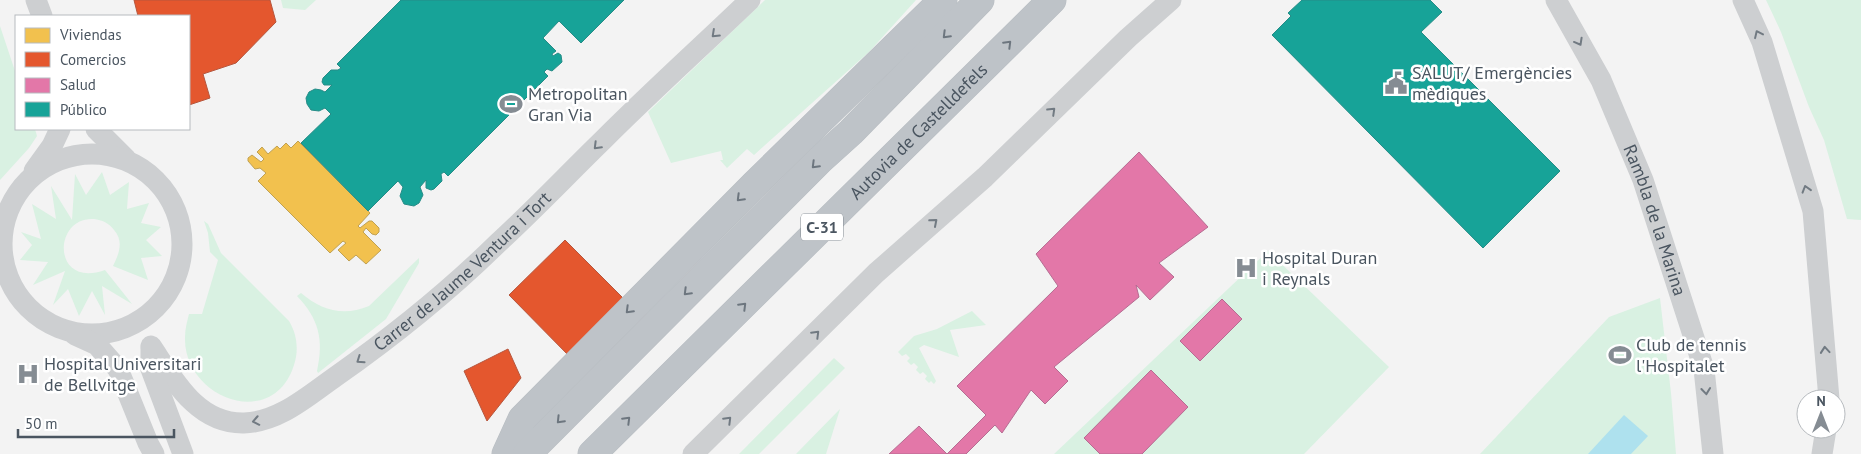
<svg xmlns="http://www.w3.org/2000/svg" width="1861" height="454" viewBox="0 0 1861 454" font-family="'PT Sans',sans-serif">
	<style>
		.green { fill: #d9f1e2 }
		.water { fill: #aee1ee }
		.homes { fill: #f2c14e; stroke: #c0a153 }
		.shops { fill: #e4572e; stroke: #b6563d }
		.health { fill: #e377a8; stroke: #b56d92 }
		.public { fill: #17a398; stroke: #268c87 }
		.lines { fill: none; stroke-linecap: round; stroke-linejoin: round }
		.highway-casing { stroke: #b8bdc2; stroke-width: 29 }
		.minor { stroke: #cdcfd1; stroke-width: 21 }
		.highway { stroke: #bec3c8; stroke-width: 28 }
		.oneway { stroke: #717a82 }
		.oneway2 { stroke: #6d767f }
		.labels { text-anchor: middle; stroke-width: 5; stroke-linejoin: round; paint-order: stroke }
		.shield { fill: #fff; stroke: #808890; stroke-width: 1 }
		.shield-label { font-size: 16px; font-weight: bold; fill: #4a5560 }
		.poi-label { font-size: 18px; fill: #4a5560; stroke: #fff; text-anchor: start }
		.street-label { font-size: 18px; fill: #4a5560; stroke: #fff }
	</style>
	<rect width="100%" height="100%" fill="#f3f3f3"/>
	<g class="green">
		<polygon points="281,0 316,0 305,10 283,8"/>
		<polygon points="765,0 916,0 869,52 754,155 747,149 727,168 720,160 723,160 721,151 671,163 648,112"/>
		<polygon points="1766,0 1861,0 1861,220 1847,219 1824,140 1809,107 1781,32"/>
		<polygon points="0,26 16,74 16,129 35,129 37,136 29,148 0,180"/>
		<path d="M102,172L110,195L129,182L127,209L149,203L141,223L161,227L146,240L162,256L141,258L148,280L113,266C119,254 124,241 114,230C109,223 102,220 94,219C53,216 51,289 105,270L132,304L102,286L105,315L92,291L79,316L68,289L53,305L65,271L33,285L48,262L20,260L32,245L21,232L41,239L32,204L56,219L51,186L72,220L75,174L86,195Z"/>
		<path d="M204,221L208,224L221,253L289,321C297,334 299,350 294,365C273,432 183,398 185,337C185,329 187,322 189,314H202L218,260L210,252L208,233Z"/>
		<polygon points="1268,251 1389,367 1304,454 1054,454"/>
		<path d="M419,258V263L386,319L318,373L317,371C324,340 319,319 297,296L301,293C321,310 343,317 369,306Z"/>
		<polygon points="1660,298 1671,393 1676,454 1480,454 1609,317"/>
		<polygon points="972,311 986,325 950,330 959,357 924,345 919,348 936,381 934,384 931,381 929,383 925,379 927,376 923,372 920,374 916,370 918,367 914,363 911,365 907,361 910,358 906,354 902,356 898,352 914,336 937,329"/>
		<polygon points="834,358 845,368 759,454 739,454"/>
		<polygon points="840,409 826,454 795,454 796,454"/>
	</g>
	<polygon class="water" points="1624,415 1648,436 1631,454 1588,454"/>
	<polygon class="homes" points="298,141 370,213 358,226 360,228 369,221 372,221 379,228 379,232 376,235 372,234 366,228 363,232 381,250 366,264 356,255 349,261 338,250 346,243 343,241 330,253 258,181 266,173 260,168 255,169 248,161 248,158 252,155 261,162 264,159 257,152 262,147 268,154 277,146 280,149 286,143 291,148"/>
	<g class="shops">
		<polygon points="134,0 270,0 276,22 236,63 203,74 210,98 189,105 189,16 138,16"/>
		<polygon points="565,240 628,303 572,359 509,295"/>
		<polygon points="508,349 521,378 487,421 464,371"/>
	</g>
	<g class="health">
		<polygon points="1139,152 1208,227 1159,263 1174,277 1150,300 1136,285 1139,297 1054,367 1068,381 1045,404 1031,390 1002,433 995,425 966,454 947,454 986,415 957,386 1058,286 1036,254"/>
		<polygon points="1222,299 1242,319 1200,361 1180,341"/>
		<polygon points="1151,370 1188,407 1142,454 1100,454 1084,438"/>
		<polygon points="919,426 947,454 889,454"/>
	</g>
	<g class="public">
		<polygon points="401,0 624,0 581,43 559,21 543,38 556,51 552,54 553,56 558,53 561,55 562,62 552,71 547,69 544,72 548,76 448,176 444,172 441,174 442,181 434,189 431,190 426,188 426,180 420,187 423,195 419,203 414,206 404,204 400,196 403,187 398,181 368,211 301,143 331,114 325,108 319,111 311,110 307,104 306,98 309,92 315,89 321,90 325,92 332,85 324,85 322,82 323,78 331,70 338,70 341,68 337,64"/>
		<polygon points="1302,0 1430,0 1442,12 1421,32 1560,171 1483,248 1272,35 1291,16 1288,13"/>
	</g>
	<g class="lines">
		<defs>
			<g id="highway">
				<polyline points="506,454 522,419 755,184 943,0"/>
				<polyline points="527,454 820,160 851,132 980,0"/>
				<path id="s3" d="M592,454L1052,0"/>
			</g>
		</defs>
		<use href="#highway" class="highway-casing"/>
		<g class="minor">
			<polyline points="36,0 42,16"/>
			<path id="s1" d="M1556,0L1601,80L1643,180L1704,369L1713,454"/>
			<polyline points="1743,0 1762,42 1813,211 1829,399"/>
			<polyline points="96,129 126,159"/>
			<circle cx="92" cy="244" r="90"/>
			<polyline points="34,171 52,146 60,129"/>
			<polyline points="75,335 97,345 118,369 148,443 154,454"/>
			<path id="s2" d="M151,346C174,380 197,424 244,423C279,422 308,396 335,377C392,337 448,292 498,243C534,210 568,174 603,140C651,92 701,47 750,0"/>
			<polyline points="151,348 151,369 183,454"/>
			<polyline points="693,454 876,273 985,177 1128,38 1171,0"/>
			<polyline points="1822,454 1826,429"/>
		</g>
		<use href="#highway" class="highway"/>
	</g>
	<defs><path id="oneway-chevron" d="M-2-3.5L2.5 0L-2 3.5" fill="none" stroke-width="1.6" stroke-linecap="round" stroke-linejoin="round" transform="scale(1.25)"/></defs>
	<g class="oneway">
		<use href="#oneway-chevron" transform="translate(715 34) rotate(137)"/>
		<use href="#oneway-chevron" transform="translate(1758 34) rotate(-115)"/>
		<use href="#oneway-chevron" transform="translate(1579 42) rotate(61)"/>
		<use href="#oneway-chevron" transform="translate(1052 111) rotate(-44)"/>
		<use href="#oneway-chevron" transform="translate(597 146) rotate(135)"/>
		<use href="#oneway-chevron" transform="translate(1806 189) rotate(-107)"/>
		<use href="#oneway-chevron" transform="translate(934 222) rotate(-41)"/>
		<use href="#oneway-chevron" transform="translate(816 334) rotate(-45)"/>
		<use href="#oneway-chevron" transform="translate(1825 350) rotate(-95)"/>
		<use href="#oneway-chevron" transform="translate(360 360) rotate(145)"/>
		<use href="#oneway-chevron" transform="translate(1706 391) rotate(84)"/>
		<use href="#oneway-chevron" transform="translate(728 420) rotate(-45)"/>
		<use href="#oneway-chevron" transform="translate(256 421) rotate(169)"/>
	</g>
	<g class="oneway2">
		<use href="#oneway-chevron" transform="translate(946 35) rotate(135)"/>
		<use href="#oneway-chevron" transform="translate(1008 44) rotate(-45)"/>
		<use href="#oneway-chevron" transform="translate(815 165) rotate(135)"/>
		<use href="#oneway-chevron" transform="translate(740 198) rotate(135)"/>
		<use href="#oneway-chevron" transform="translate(687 292) rotate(135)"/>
		<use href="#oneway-chevron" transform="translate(743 306) rotate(-45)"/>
		<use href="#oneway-chevron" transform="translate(629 310) rotate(135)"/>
		<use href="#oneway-chevron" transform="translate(560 420) rotate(134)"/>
		<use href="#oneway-chevron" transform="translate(627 420) rotate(-45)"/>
	</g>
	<defs>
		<symbol id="civic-bare" viewBox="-9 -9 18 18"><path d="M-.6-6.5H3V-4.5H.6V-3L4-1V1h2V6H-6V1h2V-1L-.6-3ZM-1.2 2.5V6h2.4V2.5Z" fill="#858c93" stroke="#fff" stroke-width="2.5" paint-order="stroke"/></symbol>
		<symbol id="stadium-bare" viewBox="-9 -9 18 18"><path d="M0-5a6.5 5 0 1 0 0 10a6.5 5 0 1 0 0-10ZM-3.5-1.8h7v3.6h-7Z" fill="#858c93" stroke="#fff" stroke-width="2.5" paint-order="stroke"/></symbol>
		<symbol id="hospital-bare" viewBox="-9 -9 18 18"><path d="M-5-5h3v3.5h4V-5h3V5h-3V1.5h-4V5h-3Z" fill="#858c93" stroke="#fff" stroke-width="2.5" paint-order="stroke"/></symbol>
	</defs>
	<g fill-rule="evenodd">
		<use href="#civic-bare" x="1380" y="67" width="32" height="32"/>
		<use href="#stadium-bare" x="495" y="88" width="32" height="32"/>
		<use href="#hospital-bare" x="1230" y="252" width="32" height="32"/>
		<use href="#stadium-bare" x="1604" y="339" width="32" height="32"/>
		<use href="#hospital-bare" x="12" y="358" width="32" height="32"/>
	</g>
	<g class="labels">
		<rect class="shield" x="801" y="213.5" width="42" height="27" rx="4"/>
		<g class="shield-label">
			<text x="822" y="233">C-31</text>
		</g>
		<g class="poi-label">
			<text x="1412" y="79">SALUT/ Emergències<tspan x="1412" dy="21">mèdiques</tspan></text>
			<text x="528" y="100">Metropolitan<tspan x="528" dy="21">Gran Via</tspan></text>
			<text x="1262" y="264">Hospital Duran<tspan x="1262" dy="21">i Reynals</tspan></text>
			<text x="1636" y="351">Club de tennis<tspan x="1636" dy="21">l'Hospitalet</tspan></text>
			<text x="44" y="370">Hospital Universitari<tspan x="44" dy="21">de Bellvitge</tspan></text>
		</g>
		<g class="street-label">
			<text dy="6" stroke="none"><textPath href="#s3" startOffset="459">Autovia de Castelldefels</textPath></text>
			<text dy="6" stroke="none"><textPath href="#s1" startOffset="242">Rambla de la Marina</textPath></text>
			<text dy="6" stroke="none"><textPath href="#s2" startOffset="396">Carrer de Jaume Ventura i Tort</textPath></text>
		</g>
	</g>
	<rect x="15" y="15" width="175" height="115" fill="#ffffff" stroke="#b7bbbf"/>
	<rect x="25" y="28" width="25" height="15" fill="#f2c14e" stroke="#b7bbbf"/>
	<text x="60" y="40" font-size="15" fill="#4a5560">Viviendas</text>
	<rect x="25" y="52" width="25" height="15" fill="#e4572e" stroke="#b7bbbf"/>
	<text x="60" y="65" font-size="15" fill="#4a5560">Comercios</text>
	<rect x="25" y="78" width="25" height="15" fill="#e377a8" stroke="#b7bbbf"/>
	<text x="60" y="90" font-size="15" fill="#4a5560">Salud</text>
	<rect x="25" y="102" width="25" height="15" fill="#17a398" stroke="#b7bbbf"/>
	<text x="60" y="115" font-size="15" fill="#4a5560">Público</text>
	<g transform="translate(1821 414)"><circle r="24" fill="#ffffff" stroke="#b7bbbf"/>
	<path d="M0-4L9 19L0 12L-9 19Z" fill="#858c93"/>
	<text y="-8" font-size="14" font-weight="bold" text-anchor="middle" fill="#4a5560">N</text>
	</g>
	<path d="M18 429v8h156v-8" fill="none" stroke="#4a5560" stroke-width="2.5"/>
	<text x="25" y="429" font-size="15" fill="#4a5560" stroke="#ffffff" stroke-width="4" paint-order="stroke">50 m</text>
</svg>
